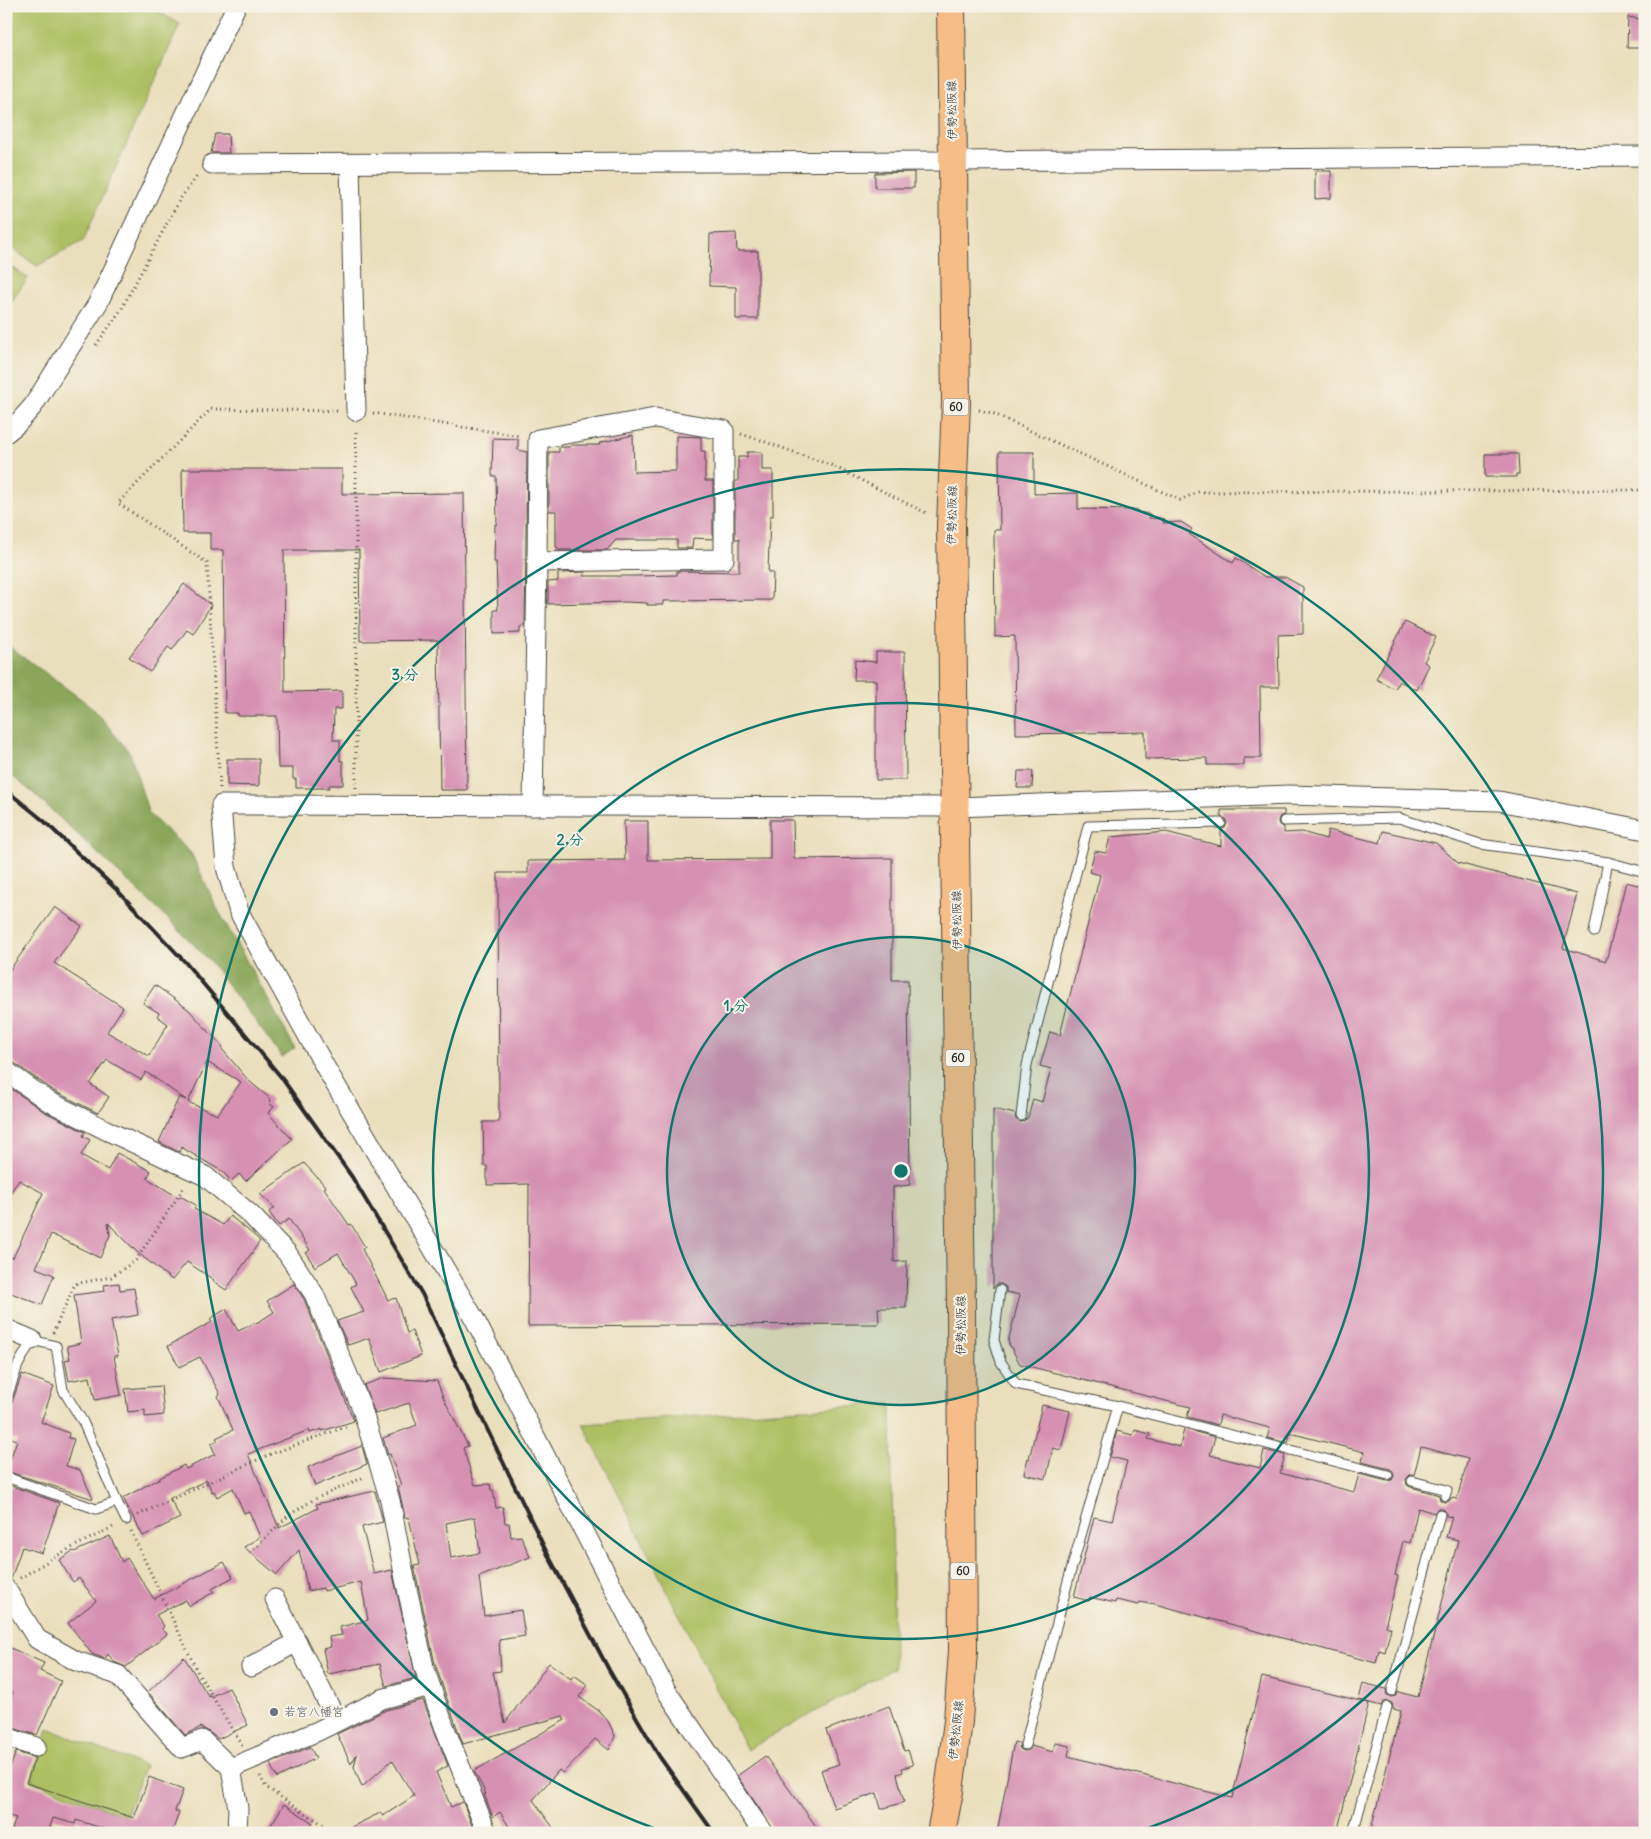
<svg xmlns="http://www.w3.org/2000/svg" width="1651" height="1839" viewBox="0 0 1651 1839" font-family="Delius,'Klee One',sans-serif">
	<style>
		.green { fill: #adbf62; stroke: #6c7546 }
		.forest { fill: #8aa658; stroke: #5a6842 }
		.building { fill: #d691b2; fill-rule: evenodd }
		.lines { fill: none; stroke-linecap: round; stroke-linejoin: round }
		.lane-casing { stroke: #484641; stroke-width: 11 }
		.street-casing { stroke: #484641; stroke-width: 21 }
		.primary-casing { stroke: #484641; stroke-width: 30 }
		.path { stroke: #484641; stroke-width: 3; stroke-dasharray: 1 4; stroke-linecap: butt }
		.lane { stroke: #fff; stroke-width: 9 }
		.street { stroke: #fff; stroke-width: 19 }
		.primary { stroke: #f7bd88; stroke-width: 28 }
		.rail { stroke: #2b2b2b; stroke-width: 4 }
		.ring { fill: none; stroke: #0f766e; stroke-width: 2.5 }
		.worship-dot { fill: #6b7280; stroke: #f7f3e8; stroke-width: 2 }
		.labels { text-anchor: middle; stroke-width: 4; stroke-linejoin: round; paint-order: stroke }
		.shield { fill: #f7f3e8; stroke: #686764; stroke-width: 1 }
		.shield-label { font-size: 11px; font-weight: bold; fill: #2b2b2b }
		.street-label { font-size: 12px; fill: #2b2b2b; stroke: #f7f3e8 }
		.worship-label { font-size: 12px; fill: #5b616d; stroke: #f7f3e8; text-anchor: start }
		.centre { fill: #0f766e; stroke: #f7f3e8; stroke-width: 2.5 }
		.ring-label { font-size: 15px; text-anchor: middle; font-weight: bold; fill: #0f766e; stroke: #f7f3e8; stroke-width: 4; stroke-linejoin: round; paint-order: stroke }
	</style>
	<rect width="100%" height="100%" fill="#f7f3e8"/>
	<filter id="ink" filterUnits="userSpaceOnUse"><feTurbulence type="fractalNoise" baseFrequency=".02" numOctaves="2"/><feDisplacementMap in="SourceGraphic" scale="10" xChannelSelector="R" yChannelSelector="G"/><feConvolveMatrix kernelMatrix="1 2 1 2 8 2 1 2 1" color-interpolation-filters="sRGB"/></filter>
	<filter id="wash" filterUnits="userSpaceOnUse"><feTurbulence type="fractalNoise" baseFrequency=".0096" numOctaves="4" result="noise"/><feDisplacementMap in="SourceGraphic" scale="20" xChannelSelector="R" yChannelSelector="G"/><feGaussianBlur stdDeviation="1.12" result="paint"/><feColorMatrix in="noise" values="0 0 0 0 0 0 0 0 0 0 0 0 0 0 0 0 0 1.4 0 .05"/><feComposite in="paint" operator="in"/></filter>
	<g filter="url(#wash)">
		<rect width="100%" height="100%" fill="#eadfbc"/>
		<g class="green">
			<polygon points="6,6 149,6 180,24 83,241 37,266 6,244"/>
			<polygon points="6,263 28,278 6,309"/>
			<polygon points="891,1403 894,1668 747,1750 583,1424"/>
			<polygon points="48,1729 145,1766 126,1816 31,1781"/>
		</g>
		<polygon class="forest" points="6,644 92,707 130,753 149,814 191,853 217,908 295,1048 282,1057 209,960 166,917 32,792 6,771"/>
		<g id="blocks">
			<g class="building">
				<polygon points="1628,17 1645,20 1645,48 1627,48"/>
				<polygon points="215,134 228,134 229,153 211,153"/>
				<polygon points="1315,171 1331,171 1331,198 1315,199"/>
				<polygon points="914,172 914,188 875,188 875,173"/>
				<polygon points="736,233 737,251 758,251 758,319 736,319 736,287 709,286 710,234"/>
				<polygon points="633,435 634,472 676,471 676,436 701,437 701,451 705,451 705,481 713,481 713,539 693,538 692,548 677,548 677,540 616,540 607,550 558,550 558,548 556,547 556,511 549,511 549,452 559,452 559,447 569,447 571,445 600,445 599,443"/>
				<polygon points="493,438 518,439 518,450 527,452 525,626 520,627 520,633 494,634 494,610 498,610 496,562 494,562 495,524 497,524 496,476 492,476"/>
				<polygon points="747,452 762,452 762,470 773,470 773,516 770,516 768,572 773,573 772,600 663,601 663,605 647,605 647,603 626,602 548,604 548,582 558,581 558,573 586,572 583,576 636,576 676,575 677,575 677,571 739,572 739,539 735,539 735,481 738,481 738,457 747,457"/>
				<polygon points="999,452 1034,452 1034,494 1078,493 1078,509 1138,510 1138,512 1150,514 1149,518 1164,519 1163,523 1181,522 1192,529 1189,534 1233,563 1236,558 1265,577 1285,577 1303,587 1303,634 1278,635 1279,687 1260,687 1261,758 1244,758 1244,765 1207,765 1207,758 1145,759 1145,732 1016,734 1015,636 995,637 994,530 1000,530"/>
				<polygon points="1485,454 1518,454 1519,474 1516,474 1516,477 1485,477"/>
				<polygon points="182,469 342,469 342,494 464,493 467,790 440,790 438,640 360,641 359,550 284,550 285,692 342,691 342,709 334,709 333,740 340,740 340,761 343,761 343,785 329,785 329,788 296,788 296,779 293,779 293,768 278,768 277,716 238,716 238,713 225,713 223,550 210,550 210,533 183,533"/>
				<polygon points="184,584 211,605 193,634 187,630 172,650 168,647 150,672 129,657"/>
				<polygon points="1405,622 1436,637 1424,662 1429,665 1417,690 1399,681 1395,689 1376,679"/>
				<polygon points="876,652 905,652 906,780 876,780 876,680 854,680 855,660 876,662"/>
				<polygon points="227,759 259,759 259,786 227,785"/>
				<polygon points="1018,771 1033,771 1032,788 1017,788"/>
				<path d="M1221,810H1284V815L1280,816L1278,821L1279,825L1284,827V833L1302,832L1326,839L1328,830L1380,843L1383,831L1436,843L1458,863L1577,894L1563,948L1606,961L1626,882L1645,887V1833H1370L1401,1711L1393,1709L1392,1703L1388,1701L1383,1702L1381,1706L1359,1700L1363,1683L1386,1689L1387,1695L1391,1697L1396,1696L1398,1692L1418,1697L1458,1540L1446,1537L1452,1517L1446,1516V1512L1442,1508H1438L1434,1513L1418,1508L1410,1543L1403,1541L1395,1575L1398,1576L1385,1626L1391,1628L1385,1652L1379,1650L1376,1663L1151,1603L1150,1604L1140,1602L1139,1605L1116,1600L1115,1603L1090,1597L1089,1601L1074,1597L1094,1517L1112,1521L1127,1461L1110,1457L1117,1431L1133,1435L1135,1430L1150,1434L1148,1439L1180,1447L1184,1429L1215,1437L1210,1455L1260,1468L1264,1450L1285,1455L1280,1473L1354,1492L1359,1474L1387,1481L1392,1480L1394,1476L1393,1471L1390,1469L1362,1462L1364,1452L1290,1433L1288,1443L1267,1438L1270,1428L1220,1415L1218,1425L1187,1417L1190,1407L1020,1364L1008,1342L1020,1295L1006,1292V1287L1001,1284H997L993,1288V1109L1015,1114L1016,1119L1021,1122L1028,1118L1033,1099L1042,1102L1051,1069L1040,1066L1050,1032L1060,1035L1100,875L1089,872L1095,851L1106,853L1110,837L1166,832L1221,846V829L1225,828L1227,823L1226,819L1221,817ZM1421,1447L1468,1459L1457,1499L1451,1498L1449,1501L1444,1502L1440,1500L1439,1495L1411,1487L1407,1485L1406,1479L1410,1475H1414Z"/>
				<polygon points="770,820 793,820 794,859 892,858 892,980 908,980 910,1185 893,1187 894,1262 907,1261 906,1308 878,1308 879,1324 868,1324 528,1326 529,1184 487,1185 487,1166 484,1166 483,1122 499,1122 498,873 528,873 528,861 625,860 624,821 648,821 648,860 770,859"/>
				<path d="M55,907L82,926L54,963L123,1007L107,1032L149,1056L168,1024L157,1016L159,1013L143,1003L155,985L188,1009L223,1047L222,1049L248,1080L268,1097L271,1101L269,1103L274,1107L268,1113L292,1139L246,1181L239,1174L231,1181L223,1172L181,1147L179,1152L159,1142L179,1097L186,1100L146,1072L141,1080L107,1060L90,1084L109,1097L98,1113L54,1091L13,1062L6,1060V975ZM207,1062L241,1082L217,1115L188,1102Z"/>
				<polygon points="6,1085 43,1111 85,1132 83,1136 90,1140 81,1155 108,1170 117,1153 151,1171 147,1178 179,1198 180,1196 196,1205 194,1209 223,1225 230,1216 255,1236 260,1241 226,1290 213,1281 214,1280 187,1262 172,1280 137,1252 108,1223 110,1235 100,1258 51,1234 36,1268 54,1275 42,1305 6,1291 6,1256 13,1258 43,1193 19,1180 6,1199"/>
				<polygon points="304,1163 326,1187 324,1188 349,1225 351,1224 365,1247 362,1249 388,1300 396,1298 407,1333 412,1331 421,1356 381,1372 369,1338 348,1345 337,1321 364,1312 351,1287 356,1284 338,1253 315,1267 306,1253 310,1250 289,1219 279,1226 269,1212 275,1208 260,1194"/>
				<polygon points="119,1283 120,1290 134,1288 138,1315 111,1320 118,1356 114,1356 121,1395 95,1400 90,1377 69,1381 65,1360 70,1359 67,1346 81,1343 74,1295 105,1291 104,1285"/>
				<polygon points="294,1284 304,1299 354,1421 322,1431 322,1429 310,1433 309,1430 248,1454 279,1528 318,1508 316,1504 375,1491 383,1522 362,1527 374,1574 392,1570 416,1678 386,1686 380,1664 328,1674 323,1649 331,1647 329,1637 342,1635 340,1627 368,1620 361,1582 324,1591 323,1588 308,1591 299,1550 277,1575 244,1547 260,1537 249,1511 244,1513 233,1488 217,1497 214,1491 212,1492 207,1480 170,1498 180,1518 143,1536 123,1498 184,1465 186,1469 215,1454 211,1444 218,1441 216,1438 233,1430 218,1396 220,1394 200,1357 179,1367 168,1346 212,1322 210,1319 226,1309 238,1331 260,1321 274,1312 267,1301"/>
				<polygon points="22,1374 54,1386 41,1422 69,1433 68,1438 74,1439 66,1466 80,1470 93,1499 6,1471 17,1440 6,1436 6,1406 12,1402"/>
				<path d="M384,1378L437,1381L444,1399L468,1446L463,1448L475,1485L490,1484L491,1490H493L496,1508L503,1507L505,1523H509L511,1537L521,1536L530,1557L479,1577L484,1616L521,1610L525,1636L499,1640L501,1671L493,1672L505,1723L549,1663L571,1679L574,1675L588,1685L579,1697L599,1711L608,1721L615,1736L609,1750L595,1739L563,1773L559,1770L533,1800L557,1833H513L500,1812L493,1817L484,1794H486L474,1771L565,1720L563,1716L463,1744L455,1722L435,1664L414,1566L420,1565L409,1518L405,1517L398,1486L401,1485L390,1454L388,1455L383,1438L417,1425L409,1403L375,1414L364,1385ZM475,1517L480,1553L451,1558L446,1523Z"/>
				<polygon points="161,1386 164,1415 145,1417 145,1410 128,1412 125,1389"/>
				<polygon points="1042,1405 1070,1411 1061,1450 1053,1448 1046,1479 1024,1474 1028,1458 1029,1459"/>
				<polygon points="362,1446 367,1464 315,1486 308,1467"/>
				<polygon points="6,1484 59,1503 42,1553 22,1547 11,1579 6,1578"/>
				<polygon points="110,1536 122,1562 127,1558 154,1599 224,1562 233,1577 212,1589 214,1592 189,1606 186,1600 156,1615 164,1626 162,1629 167,1634 126,1667 114,1662 108,1654 105,1659 92,1654 68,1623 96,1601 79,1578 73,1582 59,1560 73,1551 74,1552"/>
				<polygon points="6,1646 44,1663 40,1671 61,1681 37,1735 6,1726 6,1709 13,1692 6,1690"/>
				<polygon points="184,1657 209,1697 229,1688 248,1725 218,1739 209,1732 201,1727 185,1735 148,1692"/>
				<polygon points="1262,1677 1369,1703 1337,1833 997,1833 1014,1742 1019,1743 1020,1749 1024,1751 1029,1750 1031,1746 1053,1752 1055,1743 1070,1746 1068,1756 1232,1798"/>
				<polygon points="423,1700 448,1766 436,1772 451,1807 463,1802 474,1831 471,1833 339,1833 380,1813 383,1816 414,1796 392,1760 362,1787 354,1767 357,1754 351,1764 337,1734 386,1710"/>
				<polygon points="889,1706 904,1751 908,1750 913,1765 902,1768 903,1772 897,1774 904,1802 881,1809 877,1793 834,1808 821,1770 839,1764 826,1730"/>
				<polygon points="310,1747 316,1758 277,1778 270,1764"/>
				<polygon points="16,1752 35,1758 26,1783 134,1818 149,1777 183,1790 175,1811 179,1812 172,1833 118,1833 76,1820 75,1824 53,1818 48,1833 23,1833 12,1829 16,1818 6,1815 6,1778"/>
				<polygon points="765,1756 821,1833 774,1833 772,1827 737,1776"/>
				<polygon points="284,1804 313,1823 307,1833 266,1833"/>
			</g>
		</g>
	</g>
	<g filter="url(#ink)">
		<use href="#blocks" fill-opacity="0" stroke="#484641" stroke-width="1"/>
		<g class="lines">
			<defs>
				<g id="lane">
					<polyline points="1284,821 1399,818 1480,844 1608,862 1594,932"/>
					<polyline points="1608,862 1645,872"/>
					<polyline points="1021,1116 1027,1065 1088,826 1221,823"/>
					<polyline points="1000,1290 994,1340 1001,1362 1016,1384 1118,1406 1068,1581 1025,1745"/>
					<polyline points="6,1400 18,1365 32,1340 56,1346 63,1390 83,1422 117,1502 126,1520"/>
					<polyline points="1118,1406 1388,1475"/>
					<polyline points="6,1477 96,1509 117,1502"/>
					<polyline points="1412,1481 1447,1490 1445,1496"/>
					<polyline points="1392,1691 1440,1514"/>
					<polyline points="1353,1833 1387,1707"/>
				</g>
				<g id="street">
					<polyline points="212,164 952,161 1645,156"/>
					<polyline points="350,164 356,411"/>
					<polygon points="655,418 724,430 724,559 537,562 538,439"/>
					<polyline points="6,433 17,424 33,406 98,303 236,6"/>
					<polyline points="533,806 537,562"/>
					<polyline points="6,1071 48,1101 110,1132 205,1176 251,1215 287,1253 314,1294 361,1406 390,1500 405,1579 424,1667 444,1726 487,1833"/>
					<polyline points="6,1329 32,1340"/>
					<polyline points="6,1589 37,1639 76,1661 118,1675 182,1748 202,1740 231,1768 238,1808 237,1833"/>
					<polyline points="275,1599 337,1721"/>
					<polyline points="251,1667 297,1642"/>
					<polyline points="6,1737 36,1747"/>
					<polyline points="231,1768 318,1731 382,1699 430,1686"/>
					<polyline points="763,1833 667,1692 474,1318 328,1072 239,912 226,867 221,805 956,807 1289,795 1499,801 1645,830"/>
				</g>
				<polyline id="primary" points="941,1833 949,1791 958,1721 963,1651 961,1308 951,525 956,403 951,6"/>
			</defs>
			<use href="#lane" class="lane-casing"/>
			<use href="#street" class="street-casing"/>
			<use href="#primary" class="primary-casing"/>
			<g class="path">
				<polyline points="96,345 121,310 180,199 198,175"/>
				<polyline points="979,410 992,413 1180,500 1198,492 1645,490"/>
				<polyline points="373,413 520,436"/>
				<polyline points="741,434 760,440 833,466 928,514"/>
				<polyline points="220,788 207,563 118,503 211,409 339,411"/>
				<polyline points="356,788 356,429"/>
				<polyline points="53,1333 75,1284 111,1277 136,1260 185,1186"/>
				<polyline points="138,1515 268,1455 348,1426"/>
				<polyline points="131,1531 198,1673 242,1745"/>
				<polyline points="254,1549 289,1515 313,1500 364,1477"/>
				<polyline points="20,1578 65,1551 115,1526"/>
				<polyline points="260,1776 266,1787 331,1830 330,1833"/>
				<polyline points="6,1830 6,1831"/>
			</g>
			<use href="#lane" class="lane"/>
			<use href="#street" class="street"/>
			<use href="#primary" class="primary"/>
			<polyline class="rail" points="6,790 44,821 118,891 185,962 281,1077 352,1177 422,1294 547,1553 609,1670 659,1756 714,1833"/>
		</g>
	</g>
	<circle cx="901" cy="1171" r="234" fill="#0f766e" fill-opacity=".12"/>
	<g class="ring">
		<circle cx="901" cy="1171" r="234"/>
		<circle cx="901" cy="1171" r="468"/>
		<path d="M667 1833A702 702 0 1 1 1135 1833"/>
	</g>
	<circle class="worship-dot" cx="274" cy="1712" r="5"/>
	<g class="labels">
		<g class="shield">
			<rect x="943.5" y="398.5" width="25" height="17" rx="4"/>
			<rect x="945.5" y="1049.5" width="25" height="17" rx="4"/>
			<rect x="950.5" y="1562.5" width="25" height="17" rx="4"/>
		</g>
		<g class="shield-label">
			<text x="956" y="411">60</text>
			<text x="958" y="1062">60</text>
			<text x="963" y="1575">60</text>
		</g>
		<g class="street-label">
			<text transform="translate(952 110) rotate(-91)" y="4">伊勢松阪線</text>
			<text transform="translate(952 515) rotate(-89)" y="4">伊勢松阪線</text>
			<text transform="translate(957 920) rotate(-91)" y="4">伊勢松阪線</text>
			<text transform="translate(961 1325) rotate(-90)" y="4">伊勢松阪線</text>
			<text transform="translate(956 1730) rotate(-84)" y="4">伊勢松阪線</text>
		</g>
		<g class="worship-label">
			<text x="284" y="1716">若宮八幡宮</text>
		</g>
	</g>
	<circle cx="901" cy="1171" r="8" class="centre"/>
	<g class="ring-label">
		<text x="405" y="680">3 分</text>
		<text x="570" y="845">2 分</text>
		<text x="736" y="1011">1 分</text>
	</g>
	<rect width="1651" height="1839" fill="none" stroke="#f7f3e8" stroke-width="25"/>
</svg>
